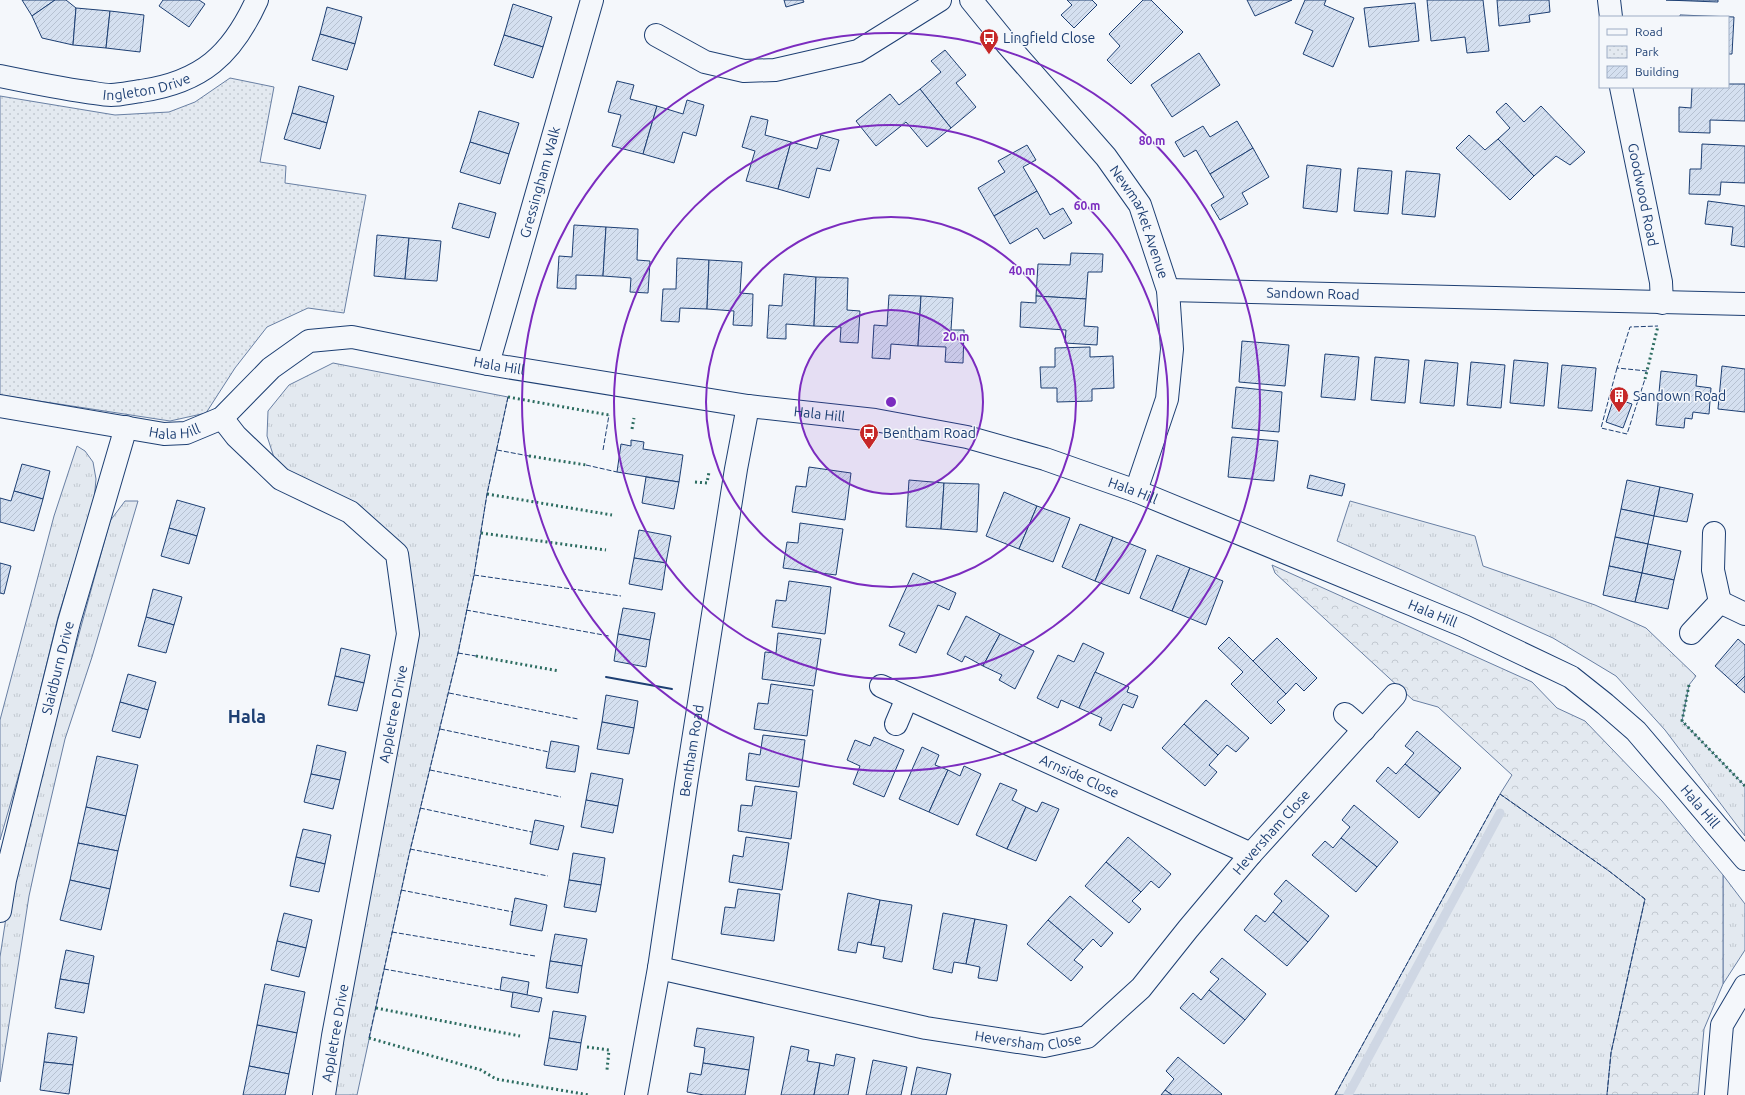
<svg xmlns="http://www.w3.org/2000/svg" width="1745" height="1095" viewBox="0 0 1745 1095" font-family="Ubuntu,sans-serif">
	<style>
		.grass { fill: url(#grass-tufts); stroke: #687fa3 }
		.forest { fill: url(#forest-crowns); stroke: #687fa3 }
		.park { fill: url(#park-dots); stroke: #687fa3 }
		.lines { fill: none; stroke-linecap: round; stroke-linejoin: round }
		.stream { stroke: #cfd7e4; stroke-width: 9 }
		.building { fill: url(#building-hatch); stroke: #1d3f73 }
		.minor-casing { stroke: #1d3f73; stroke-width: 24 }
		.tertiary-casing { stroke: #1d3f73; stroke-width: 24 }
		.minor { stroke: #f4f7fb; stroke-width: 22 }
		.tertiary { stroke: #f4f7fb; stroke-width: 22 }
		.hedge { stroke: #2c6c60; stroke-width: 3; stroke-dasharray: 2 3; stroke-linecap: butt }
		.fence { stroke: #1d3f73; stroke-width: 1; stroke-dasharray: 5 2; stroke-linecap: butt }
		.wall { stroke: #1d3f73; stroke-width: 2 }
		.ring { fill: none; stroke: #7b2cbf; stroke-width: 2 }
		.labels { text-anchor: middle; stroke-width: 3; stroke-linejoin: round; paint-order: stroke }
		.poi-label { font-size: 14px; fill: #1d3f73; stroke: #f4f7fb; text-anchor: start }
		.street-label { font-size: 14px; fill: #1d3f73; stroke: #f4f7fb }
		.district-label { font-size: 18px; font-weight: bold; fill: #1d3f73; stroke: #f4f7fb }
		.centre { fill: #7b2cbf; stroke: #f4f7fb; stroke-width: 2 }
		.ring-label { font-size: 12px; text-anchor: middle; font-weight: bold; fill: #7b2cbf; stroke: #f4f7fb; stroke-width: 3; stroke-linejoin: round; paint-order: stroke }
	</style>
	<defs>
		<pattern id="grass-tufts" width="24" height="20" patternUnits="userSpaceOnUse"><rect width="24" height="20" fill="#e3e9f0"/><path d="M3 7l-1-3M5 7V3M7 7l1-3M15 17l-1-3M17 17v-4M19 17l1-3" fill="none" stroke="#c2c9d1"/></pattern>
		<pattern id="forest-crowns" width="20" height="18" patternUnits="userSpaceOnUse"><rect width="20" height="18" fill="#e3e9f0"/><path d="M2 6a3 3 0 1 1 6 0M12 15a3 3 0 1 1 6 0" fill="none" stroke="#c2c9d1"/></pattern>
		<pattern id="park-dots" width="8" height="8" patternUnits="userSpaceOnUse"><rect width="8" height="8" fill="#e3e9f0"/><path d="M2 2h.1M6 6h.1" fill="none" stroke="#c2c9d1" stroke-width="1.8" stroke-linecap="round"/></pattern>
		<pattern id="building-hatch" width="6" height="6" patternUnits="userSpaceOnUse"><rect width="6" height="6" fill="#d5e0f0"/><path d="M-1 1l2-2M0 6l6-6M5 7l2-2" fill="none" stroke="#b6c1d1"/></pattern>
	</defs>
	<rect width="100%" height="100%" fill="#f4f7fb"/>
	<g class="grass">
		<polygon points="333,363 508,397 487,494 474,575 458,653 409,855 357,1095 324,1095 408,634 396,554 281,479 267,436 268,411 289,385"/>
		<polygon points="77,446 85,451 93,462 96,479 94,501 58,617 25,753 0,840 0,720 54,516"/>
		<polygon points="125,501 138,501 92,657 65,739 39,850 29,896 0,1082 0,957 12,878 110,521"/>
		<polygon points="1350,501 1475,536 1483,566 1595,605 1646,628 1696,676 1689,685 1682,721 1745,786 1745,836 1665,730 1616,676 1553,638 1337,541"/>
		<polygon points="1500,794 1609,871 1645,899 1611,1053 1607,1095 1335,1095"/>
		<polygon points="1723,875 1745,904 1745,950 1723,984"/>
	</g>
	<polygon class="forest" points="1272,565 1532,682 1557,708 1585,721 1662,801 1723,875 1723,984 1704,1029 1698,1095 1607,1095 1611,1053 1645,899 1609,871 1500,794 1512,775 1438,707 1413,700 1275,573"/>
	<polygon class="park" points="230,78 274,87 260,162 286,166 285,183 366,195 344,313 308,308 267,327 235,368 206,413 170,421 0,395 0,96 115,115 169,112 195,102"/>
	<g class="lines">
		<polyline class="stream" points="1348,1095 1500,813"/>
	</g>
	<g class="building">
		<polygon points="22,0 55,0 32,16"/>
		<polygon points="55,0 66,0 76,8 73,45 42,38 32,16"/>
		<polygon points="163,0 199,0 205,4 189,27 159,6"/>
		<polygon points="784,0 803,0 804,2 786,7"/>
		<polygon points="1067,0 1092,0 1097,5 1074,28 1061,15 1072,5"/>
		<polygon points="1143,0 1151,0 1183,32 1131,84 1107,60 1120,46 1109,34"/>
		<polygon points="1247,0 1292,0 1255,16"/>
		<polygon points="1305,0 1326,0 1324,5 1354,18 1333,67 1303,54 1313,31 1295,23"/>
		<polygon points="1427,0 1483,0 1489,51 1467,53 1465,37 1431,41"/>
		<polygon points="1497,0 1549,0 1550,12 1529,15 1530,22 1499,26"/>
		<polygon points="1666,0 1718,0 1718,2"/>
		<polygon points="1415,3 1419,41 1369,47 1364,8"/>
		<polygon points="513,4 552,17 543,47 504,35"/>
		<polygon points="327,7 362,17 355,44 320,34"/>
		<polygon points="76,8 110,11 106,48 73,45"/>
		<polygon points="110,11 144,15 140,52 106,48"/>
		<polygon points="1680,15 1734,17 1732,54 1728,54 1728,17 1680,17"/>
		<polygon points="320,34 355,44 347,70 312,60"/>
		<polygon points="504,35 543,47 533,78 494,65"/>
		<polygon points="945,50 966,75 956,83 976,107 951,128 920,89 941,72 931,61"/>
		<polygon points="1199,53 1220,85 1172,117 1151,85"/>
		<polygon points="617,81 634,85 630,99 657,106 643,154 612,146 621,115 608,112"/>
		<polygon points="1728,84 1745,84 1745,121 1710,120 1710,133 1679,132 1679,107 1691,108 1692,87 1728,87"/>
		<polygon points="299,86 334,96 327,123 292,113"/>
		<polygon points="920,89 951,128 927,147 906,122 876,146 856,121 890,94 899,105"/>
		<polygon points="687,100 704,105 696,136 683,132 674,163 643,154 657,106 683,114"/>
		<polygon points="1506,103 1524,122 1541,106 1585,152 1570,165 1556,156 1534,176 1498,139 1510,128 1496,112"/>
		<polygon points="479,111 519,123 509,154 470,142"/>
		<polygon points="292,113 327,123 320,149 284,139"/>
		<polygon points="751,116 768,120 765,135 791,142 778,189 746,181 755,151 742,147"/>
		<polygon points="1237,121 1253,148 1210,174 1196,150 1184,157 1175,142 1203,126 1210,137"/>
		<polygon points="821,135 839,140 830,171 817,168 809,198 778,189 791,142 817,149"/>
		<polygon points="1469,135 1485,150 1498,139 1534,176 1510,200 1456,148"/>
		<polygon points="470,142 509,154 500,184 460,172"/>
		<polygon points="1702,144 1745,146 1745,183 1721,182 1720,195 1689,194 1690,169 1701,169"/>
		<polygon points="1027,145 1036,160 1023,167 1037,191 994,216 978,188 1005,172 998,161"/>
		<polygon points="1253,148 1269,177 1242,193 1248,204 1220,220 1211,205 1224,197 1210,174"/>
		<polygon points="1307,165 1341,169 1337,212 1303,208"/>
		<polygon points="1358,168 1392,171 1388,214 1354,211"/>
		<polygon points="1406,171 1440,174 1435,217 1402,214"/>
		<polygon points="1037,191 1050,215 1063,208 1072,223 1044,239 1037,228 1010,244 994,216"/>
		<polygon points="1708,201 1745,206 1745,247 1731,245 1733,227 1705,224"/>
		<polygon points="459,203 496,213 489,238 452,228"/>
		<polygon points="574,225 606,227 603,276 576,275 576,289 557,288 559,256 572,257"/>
		<polygon points="606,227 638,229 637,260 650,261 648,293 630,292 631,278 603,276"/>
		<polygon points="377,235 409,238 405,279 374,276"/>
		<polygon points="409,238 441,241 437,281 405,279"/>
		<polygon points="1071,253 1103,254 1102,272 1088,272 1086,299 1036,296 1038,264 1070,265"/>
		<polygon points="677,258 709,260 707,309 680,308 679,322 661,321 663,289 676,289"/>
		<polygon points="709,260 742,262 740,293 753,294 752,326 733,325 734,311 707,309"/>
		<polygon points="784,274 816,277 814,326 786,324 786,339 767,338 769,305 782,306"/>
		<polygon points="816,277 848,278 847,310 860,311 858,343 840,342 841,327 814,326"/>
		<polygon points="889,295 921,296 918,346 891,344 890,359 872,358 874,325 887,326"/>
		<polygon points="921,296 953,298 951,330 964,330 963,363 945,362 946,347 918,346"/>
		<polygon points="1036,296 1086,299 1084,326 1098,327 1097,345 1065,343 1066,330 1020,327 1021,302 1036,303"/>
		<polygon points="1242,341 1289,345 1285,386 1239,382"/>
		<polygon points="1090,347 1090,357 1113,356 1114,388 1092,389 1092,401 1057,402 1057,388 1041,388 1040,367 1055,367 1055,348"/>
		<polygon points="1325,354 1359,357 1355,400 1321,397"/>
		<polygon points="1375,357 1409,360 1405,403 1371,400"/>
		<polygon points="1425,360 1458,363 1454,406 1420,403"/>
		<polygon points="1514,360 1548,363 1544,406 1510,403"/>
		<polygon points="1471,362 1505,365 1501,408 1467,405"/>
		<polygon points="1562,365 1596,368 1592,411 1558,408"/>
		<polygon points="1722,366 1745,369 1745,412 1718,409"/>
		<polygon points="1661,371 1697,375 1696,386 1711,388 1709,414 1693,412 1692,419 1685,418 1684,428 1656,425"/>
		<polygon points="1236,387 1282,392 1279,432 1232,428"/>
		<polygon points="1614,398 1632,404 1623,428 1606,422"/>
		<polygon points="1232,437 1278,441 1274,481 1228,477"/>
		<polygon points="631,440 644,442 643,449 683,455 679,482 617,472 621,444 631,446"/>
		<polygon points="22,464 50,471 43,499 14,491"/>
		<polygon points="809,467 851,473 845,520 792,512 796,486 806,487"/>
		<polygon points="1310,475 1345,484 1342,496 1307,488"/>
		<polygon points="646,477 679,482 674,509 642,503"/>
		<polygon points="909,480 944,483 941,529 906,527"/>
		<polygon points="1627,480 1660,487 1654,516 1621,509"/>
		<polygon points="944,483 979,484 977,532 941,529"/>
		<polygon points="1660,487 1693,494 1687,522 1654,516"/>
		<polygon points="14,491 43,499 34,531 0,522 0,498 11,501"/>
		<polygon points="1004,492 1037,506 1019,549 986,536"/>
		<polygon points="177,500 205,508 197,536 169,528"/>
		<polygon points="1037,506 1070,518 1053,562 1019,549"/>
		<polygon points="1621,509 1654,516 1648,544 1615,537"/>
		<polygon points="800,523 843,529 836,575 783,568 787,542 798,543"/>
		<polygon points="1080,524 1113,537 1095,581 1062,567"/>
		<polygon points="169,528 197,536 189,564 161,556"/>
		<polygon points="639,530 671,536 666,563 634,558"/>
		<polygon points="1113,537 1146,550 1129,594 1095,581"/>
		<polygon points="1615,537 1648,544 1642,573 1609,566"/>
		<polygon points="1648,544 1681,551 1674,580 1642,573"/>
		<polygon points="1157,555 1190,568 1172,611 1140,598"/>
		<polygon points="634,558 666,563 662,590 629,584"/>
		<polygon points="0,563 11,566 4,594 0,593"/>
		<polygon points="1609,566 1642,573 1635,602 1603,595"/>
		<polygon points="1190,568 1223,581 1206,625 1172,611"/>
		<polygon points="913,573 956,593 949,610 938,605 916,653 899,645 905,633 889,626"/>
		<polygon points="1642,573 1674,580 1668,609 1635,602"/>
		<polygon points="789,581 831,587 825,634 772,627 776,600 786,601"/>
		<polygon points="153,589 182,597 174,625 146,617"/>
		<polygon points="623,608 655,613 650,640 618,634"/>
		<polygon points="966,616 1000,634 983,666 965,656 962,662 947,654"/>
		<polygon points="146,617 174,625 166,653 138,646"/>
		<polygon points="778,633 821,639 814,686 762,679 765,652 776,653"/>
		<polygon points="618,634 650,640 646,667 614,661"/>
		<polygon points="1000,634 1034,651 1015,689 999,680 1002,675 983,666"/>
		<polygon points="1229,637 1286,694 1277,702 1285,710 1271,724 1231,684 1243,672 1218,648"/>
		<polygon points="1277,638 1317,678 1304,691 1296,683 1286,694 1253,661"/>
		<polygon points="1738,639 1745,645 1745,676 1736,685 1715,666"/>
		<polygon points="1083,643 1104,653 1079,708 1061,700 1058,708 1037,698 1058,655 1074,662"/>
		<polygon points="341,648 370,655 364,683 335,676"/>
		<polygon points="1095,672 1129,687 1127,692 1138,696 1133,708 1123,704 1111,731 1099,725 1102,718 1079,708"/>
		<polygon points="128,674 156,682 148,710 120,702"/>
		<polygon points="335,676 364,683 357,711 328,705"/>
		<polygon points="1745,676 1745,693 1736,685"/>
		<polygon points="771,684 813,690 807,736 754,729 758,703 768,704"/>
		<polygon points="606,695 638,701 634,728 602,722"/>
		<polygon points="1206,700 1249,738 1236,752 1227,745 1218,755 1184,724"/>
		<polygon points="120,702 148,710 140,738 112,731"/>
		<polygon points="602,722 634,728 629,754 597,749"/>
		<polygon points="1184,724 1218,755 1209,765 1217,772 1205,786 1162,748"/>
		<polygon points="1417,731 1461,768 1440,793 1405,764 1414,753 1405,746"/>
		<polygon points="763,735 805,740 799,787 746,780 749,753 760,755"/>
		<polygon points="874,737 904,750 884,797 853,784 860,766 847,760 855,740 870,746"/>
		<polygon points="551,741 579,746 575,772 546,768"/>
		<polygon points="317,745 346,752 340,780 311,774"/>
		<polygon points="922,747 939,755 935,765 948,770 929,812 899,799"/>
		<polygon points="97,756 138,765 126,816 86,807"/>
		<polygon points="1405,764 1440,793 1419,818 1376,781 1388,767 1396,774"/>
		<polygon points="964,766 981,774 958,825 929,812 948,770 960,776"/>
		<polygon points="591,773 623,779 618,806 586,800"/>
		<polygon points="311,774 340,780 333,809 304,802"/>
		<polygon points="1000,783 1017,790 1012,800 1026,807 1007,849 976,835"/>
		<polygon points="755,786 797,792 791,839 738,831 741,805 752,806"/>
		<polygon points="586,800 618,806 613,833 581,827"/>
		<polygon points="1042,802 1059,809 1036,861 1007,849 1026,807 1037,812"/>
		<polygon points="1354,805 1398,842 1377,867 1341,838 1350,827 1342,820"/>
		<polygon points="86,807 126,816 118,851 78,843"/>
		<polygon points="535,820 564,826 558,850 530,844"/>
		<polygon points="303,829 331,835 325,864 296,857"/>
		<polygon points="746,837 789,843 782,890 729,882 733,855 743,857"/>
		<polygon points="1128,837 1171,874 1159,888 1151,881 1141,892 1106,862"/>
		<polygon points="1341,838 1377,867 1356,892 1312,855 1325,841 1333,848"/>
		<polygon points="78,843 118,851 110,889 70,880"/>
		<polygon points="573,853 605,858 601,885 569,880"/>
		<polygon points="296,857 325,864 319,892 290,886"/>
		<polygon points="1106,862 1141,892 1132,901 1141,909 1129,923 1085,886"/>
		<polygon points="70,880 110,889 101,930 60,920"/>
		<polygon points="569,880 601,885 596,912 564,907"/>
		<polygon points="1286,880 1329,916 1308,942 1273,912 1282,901 1274,894"/>
		<polygon points="738,889 780,894 774,941 721,934 725,907 735,908"/>
		<polygon points="848,893 880,900 871,945 858,942 856,953 838,950"/>
		<polygon points="1070,896 1113,933 1101,947 1093,939 1083,950 1048,920"/>
		<polygon points="515,898 547,905 542,931 510,925"/>
		<polygon points="880,900 912,905 902,962 883,958 885,947 871,945"/>
		<polygon points="1273,912 1308,942 1287,966 1244,930 1256,915 1265,922"/>
		<polygon points="284,913 312,920 306,948 277,941"/>
		<polygon points="943,913 975,919 966,964 954,962 952,973 933,969"/>
		<polygon points="975,919 1007,925 997,981 978,978 980,967 966,964"/>
		<polygon points="1048,920 1083,950 1074,960 1083,967 1071,981 1027,944"/>
		<polygon points="555,934 587,939 582,966 550,961"/>
		<polygon points="277,941 306,948 299,977 271,970"/>
		<polygon points="66,950 94,956 89,984 60,979"/>
		<polygon points="1222,958 1266,994 1245,1020 1209,990 1219,979 1210,972"/>
		<polygon points="550,961 582,966 578,993 546,988"/>
		<polygon points="502,977 529,982 527,995 500,990"/>
		<polygon points="60,979 89,984 84,1013 55,1008"/>
		<polygon points="265,984 305,992 297,1033 257,1025"/>
		<polygon points="1209,990 1245,1020 1224,1044 1180,1008 1193,993 1201,1000"/>
		<polygon points="513,992 542,998 539,1012 511,1007"/>
		<polygon points="553,1011 586,1016 581,1043 549,1038"/>
		<polygon points="257,1025 297,1033 289,1074 249,1066"/>
		<polygon points="697,1028 754,1037 749,1070 703,1063 705,1048 694,1046"/>
		<polygon points="48,1033 77,1037 73,1065 44,1062"/>
		<polygon points="549,1038 581,1043 577,1070 544,1065"/>
		<polygon points="791,1046 809,1050 807,1061 820,1063 814,1095 781,1095"/>
		<polygon points="836,1054 855,1058 848,1095 814,1095 820,1063 834,1066"/>
		<polygon points="1178,1057 1222,1094 1221,1095 1172,1095 1165,1090 1174,1079 1166,1071"/>
		<polygon points="873,1060 907,1067 901,1095 866,1095"/>
		<polygon points="44,1062 73,1065 69,1094 40,1090"/>
		<polygon points="703,1063 749,1070 745,1095 704,1095 687,1092 690,1073 701,1075"/>
		<polygon points="249,1066 289,1074 285,1095 243,1095"/>
		<polygon points="917,1067 951,1074 946,1095 911,1095"/>
		<polygon points="1165,1090 1172,1095 1161,1095"/>
	</g>
	<g class="lines">
		<defs>
			<g id="minor">
				<path id="s1" d="M971,0L1006,43L1106,157L1140,205L1168,290L1172,349L1167,399L1136,491"/>
				<polyline points="1609,0 1611,17"/>
				<polyline points="656,35 705,62 744,71 775,70 858,51 940,0"/>
				<path id="s2" d="M0,76C29,82 58,88 87,92C95,93 103,95 111,95C121,95 132,92 141,91C202,82 232,55 257,0"/>
				<path id="s3" d="M1621,87L1661,282L1662,303"/>
				<path id="s4" d="M1168,290L1745,304"/>
				<path id="s5" d="M488,364L592,0"/>
				<polyline points="222,418 236,436 281,479 350,512 397,554 408,634 333,1036 324,1095"/>
				<polyline points="1720,602 1745,614"/>
				<polyline points="1691,633 1720,602 1713,570 1714,533"/>
				<path id="s6" d="M881,686L1251,854"/>
				<polyline points="1345,714 1364,730"/>
				<polyline points="896,724 907,698"/>
				<path id="s7" d="M0,911L5,880L69,622L126,427"/>
				<path id="s8" d="M659,968L926,1028L1044,1046L1087,1037L1141,988L1188,929L1251,854L1395,695"/>
			</g>
			<g id="tertiary">
				<path id="s9" d="M0,406L164,434L186,433L222,418L271,368L309,341L352,337L488,364L748,406L875,420L967,437L1045,459L1136,491L1464,626L1571,677L1605,704L1636,731L1745,859"/>
				<path id="s10" d="M636,1095L659,968L686,785L736,469L748,406"/>
				<polyline points="1716,1095 1722,1025 1745,986"/>
			</g>
		</defs>
		<use href="#minor" class="minor-casing"/>
		<use href="#tertiary" class="tertiary-casing"/>
		<use href="#minor" class="minor"/>
		<use href="#tertiary" class="tertiary"/>
		<g class="hedge">
			<polyline points="1645,379 1658,326"/>
			<polyline points="508,397 609,415"/>
			<polyline points="632,429 634,418"/>
			<polyline points="529,456 586,465"/>
			<polyline points="695,482 707,483 709,472"/>
			<polyline points="487,494 612,515"/>
			<polyline points="481,533 606,550"/>
			<polyline points="476,656 559,671"/>
			<polyline points="1689,685 1682,721 1745,786"/>
			<polyline points="376,1008 520,1036"/>
			<polyline points="369,1038 481,1070 496,1079 589,1095"/>
			<polyline points="587,1047 609,1050 607,1070"/>
		</g>
		<g class="fence">
			<polyline points="1617,368 1601,428 1627,434 1645,379"/>
			<polyline points="1647,371 1617,368 1630,327 1658,326"/>
			<polyline points="497,450 529,456"/>
			<polyline points="603,450 609,415"/>
			<polyline points="586,465 617,472"/>
			<polyline points="474,575 621,596"/>
			<polyline points="466,610 609,636"/>
			<polyline points="458,653 476,656"/>
			<polyline points="449,693 578,719"/>
			<polyline points="440,729 549,752"/>
			<polyline points="430,770 561,797"/>
			<polyline points="420,808 532,832"/>
			<polyline points="410,849 548,876"/>
			<polyline points="401,890 513,912"/>
			<polyline points="392,932 535,956"/>
			<polyline points="384,969 500,990"/>
			<polyline points="369,1038 409,855 458,653 474,575 487,494 508,397"/>
			<polyline points="1335,1095 1500,794 1609,871 1645,899 1611,1053 1607,1095"/>
		</g>
		<polyline class="wall" points="606,677 672,689"/>
	</g>
	<circle cx="891" cy="402" r="92" fill="#7b2cbf" fill-opacity=".12"/>
	<g class="ring">
		<circle cx="891" cy="402" r="92"/>
		<circle cx="891" cy="402" r="185"/>
		<circle cx="891" cy="402" r="277"/>
		<circle cx="891" cy="402" r="369"/>
	</g>
	<defs>
		<symbol id="bus-pin" viewBox="-11 -11 22 30"><path d="M0 17L-7.5 6A9.5 9.5 0 1 1 7.5 6Z" fill="#c62828" stroke="#f4f7fb"/><path d="M-5-6H5V4H4V6H2V4H-2V6H-4V4H-5ZM-3.5-4V0h7V-4ZM-3.5 1.2v1.5H-2V1.2ZM2 1.2v1.5H3.5V1.2Z" fill="#fff"/></symbol>
		<symbol id="building-pin" viewBox="-11 -11 22 30"><path d="M0 17L-7.5 6A9.5 9.5 0 1 1 7.5 6Z" fill="#c62828" stroke="#f4f7fb"/><path d="M-4-6H4V6H1V3H-1V6H-4ZM-2.5-4.3h1.7v1.8h-1.7ZM.8-4.3h1.7v1.8H.8ZM-2.5-1h1.7V.8h-1.7ZM.8-1h1.7V.8H.8Z" fill="#fff"/></symbol>
	</defs>
	<g fill-rule="evenodd">
		<use href="#bus-pin" x="978" y="27" width="22" height="30"/>
		<use href="#building-pin" x="1608" y="385" width="22" height="30"/>
		<use href="#bus-pin" x="858" y="422" width="22" height="30"/>
	</g>
	<g class="labels">
		<g class="poi-label">
			<text x="1003" y="43">Lingfield Close</text>
			<text x="1633" y="401">Sandown Road</text>
			<text x="883" y="438">Bentham Road</text>
		</g>
		<g class="street-label">
			<text dy="5" stroke="none"><textPath href="#s2" startOffset="149">Ingleton Drive</textPath></text>
			<text dy="5" stroke="none"><textPath href="#s5" startOffset="189">Gressingham Walk</textPath></text>
			<text dy="5" stroke="none"><textPath href="#s3" startOffset="110">Goodwood Road</textPath></text>
			<text dy="5" stroke="none"><textPath href="#s1" startOffset="281">Newmarket Avenue</textPath></text>
			<text dy="5" stroke="none"><textPath href="#s4" startOffset="145">Sandown Road</textPath></text>
			<text dy="5" stroke="none"><textPath href="#s9" startOffset="537">Hala Hill</textPath></text>
			<text dy="5" stroke="none"><textPath href="#s9" startOffset="861">Hala Hill</textPath></text>
			<text dy="5" stroke="none"><textPath href="#s9" startOffset="177">Hala Hill</textPath></text>
			<text dy="5" stroke="none"><textPath href="#s9" startOffset="1185">Hala Hill</textPath></text>
			<text dy="5" stroke="none"><textPath href="#s9" startOffset="1509">Hala Hill</textPath></text>
			<text dy="5" stroke="none"><textPath href="#s7" startOffset="250">Slaidburn Drive</textPath></text>
			<text transform="translate(393 714) rotate(-79)" y="5">Appletree Drive</text>
			<text dy="5" stroke="none"><textPath href="#s10" startOffset="349">Bentham Road</textPath></text>
			<text dy="5" stroke="none"><textPath href="#s6" startOffset="218">Arnside Close</textPath></text>
			<text dy="5" stroke="none"><textPath href="#s9" startOffset="1845">Hala Hill</textPath></text>
			<text dy="5" stroke="none"><textPath href="#s8" startOffset="713">Heversham Close</textPath></text>
			<text transform="translate(335 1033) rotate(-80)" y="5">Appletree Drive</text>
			<text dy="5" stroke="none"><textPath href="#s8" startOffset="377">Heversham Close</textPath></text>
		</g>
		<g class="district-label">
			<text x="247" y="723">Hala</text>
		</g>
	</g>
	<circle cx="891" cy="402" r="6" class="centre"/>
	<g class="ring-label">
		<text x="1152" y="145">80 m</text>
		<text x="1087" y="210">60 m</text>
		<text x="1022" y="275">40 m</text>
		<text x="956" y="341">20 m</text>
	</g>
	<rect x="1599" y="16" width="130" height="72" fill="#f4f7fb" stroke="#9eadc5"/>
	<rect x="1607" y="29" width="20" height="6" fill="#f4f7fb" stroke="#9eadc5"/>
	<text x="1635" y="36" font-size="12" fill="#1d3f73">Road</text>
	<rect x="1607" y="46" width="20" height="12" fill="url(#park-dots)" stroke="#9eadc5"/>
	<text x="1635" y="56" font-size="12" fill="#1d3f73">Park</text>
	<rect x="1607" y="66" width="20" height="12" fill="url(#building-hatch)" stroke="#9eadc5"/>
	<text x="1635" y="76" font-size="12" fill="#1d3f73">Building</text>
</svg>
